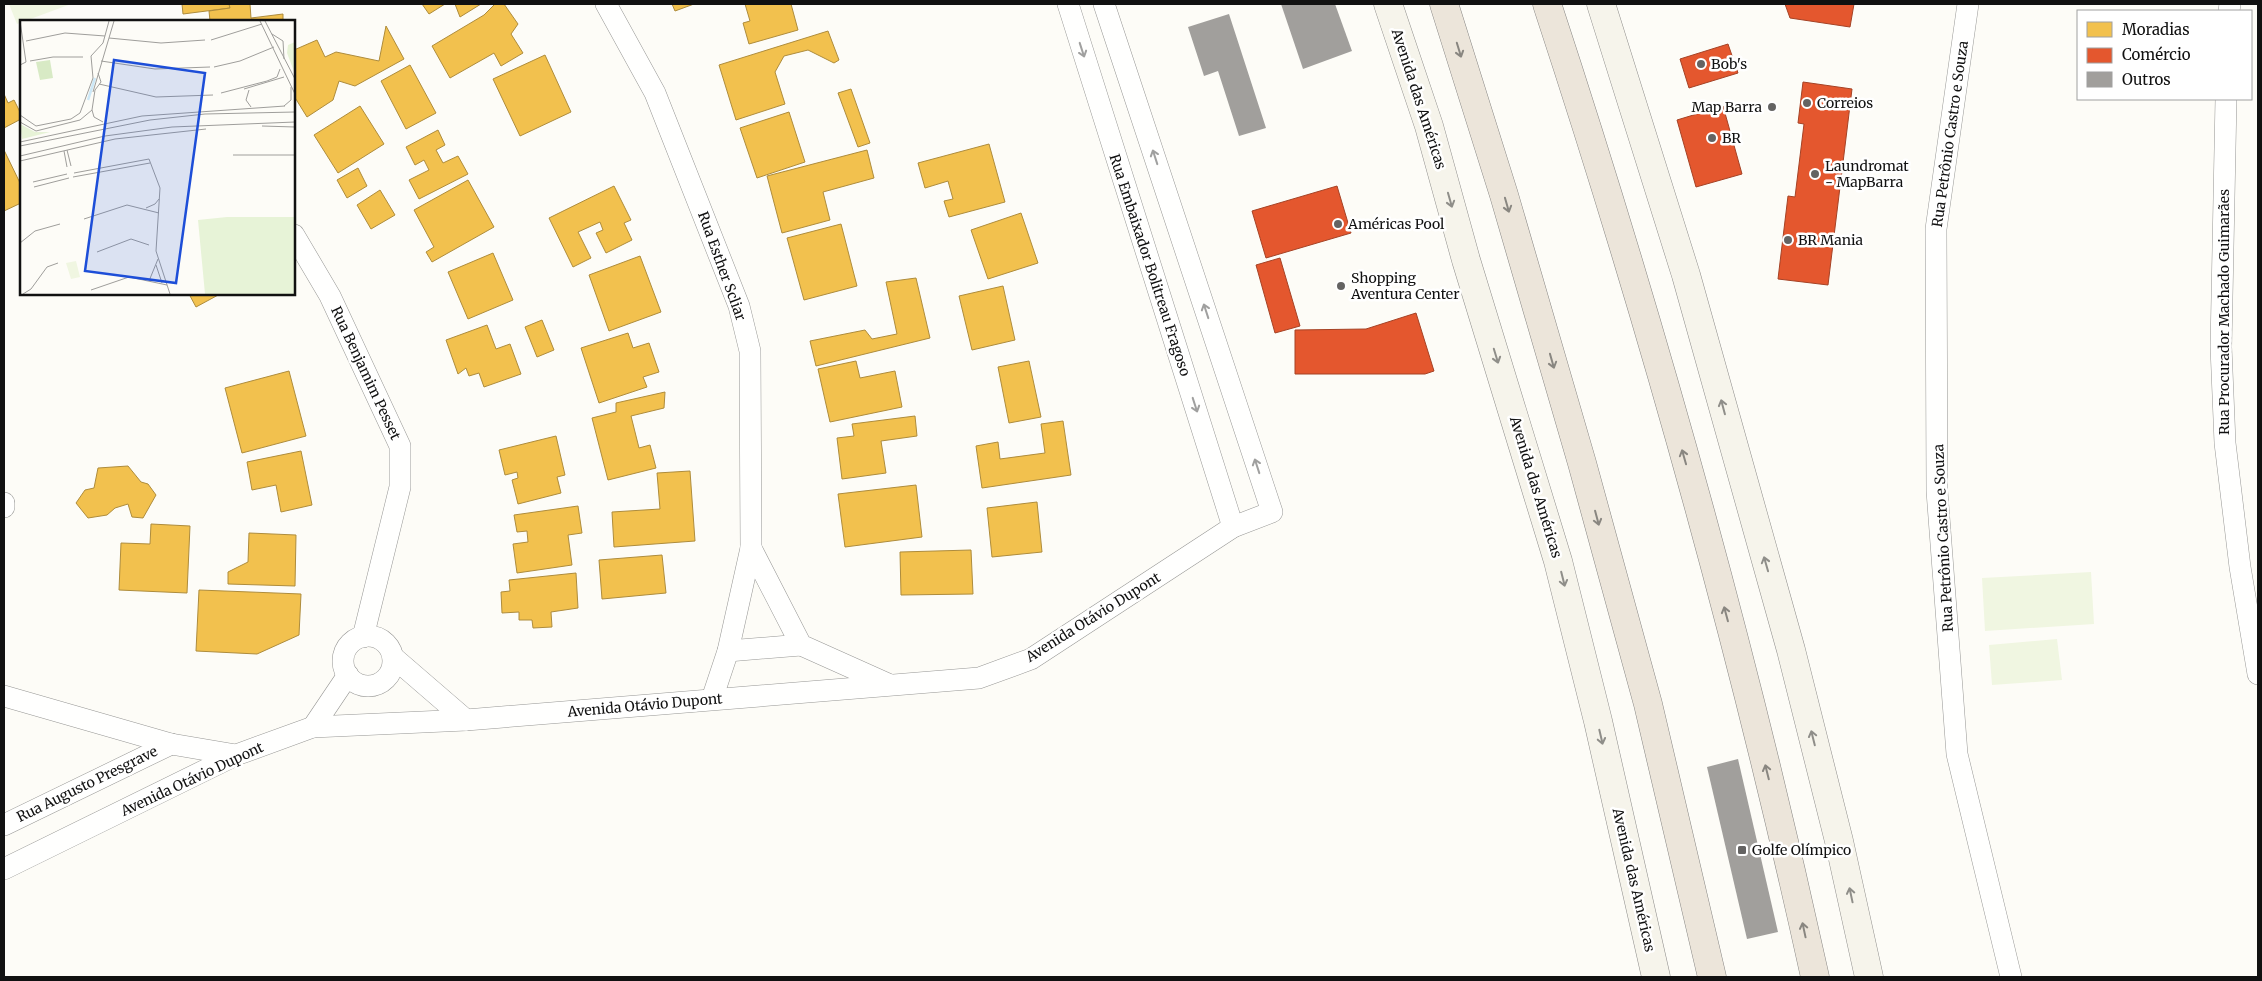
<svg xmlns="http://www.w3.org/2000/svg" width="2262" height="981" viewBox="0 0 2262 981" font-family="Merriweather,serif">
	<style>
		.pitch { fill: #f0f6e1 }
		.homes { fill: #f2c14e; stroke: #ae8c3c }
		.shops { fill: #e4572e; stroke: #a54225 }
		.building { fill: #a19f9c }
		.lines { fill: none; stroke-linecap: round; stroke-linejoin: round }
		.minor-casing { stroke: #979795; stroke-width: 22 }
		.secondary-casing { stroke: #8e8d8b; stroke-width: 29 }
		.trunk-casing { stroke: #858482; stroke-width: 29 }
		.minor { stroke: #fffffe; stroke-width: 21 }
		.secondary { stroke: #f6f4eb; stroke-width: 28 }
		.trunk { stroke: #ece5da; stroke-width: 28 }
		.oneway { stroke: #a0a09f }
		.oneway2 { stroke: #898680 }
		.oneway3 { stroke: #8f8e89 }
		.poi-dot { fill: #646362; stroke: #fff; stroke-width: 2 }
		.labels { text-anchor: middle; stroke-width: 5; stroke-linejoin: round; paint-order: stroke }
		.poi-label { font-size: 14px; fill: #111; stroke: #fff; text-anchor: start }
		.street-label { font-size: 14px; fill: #111; stroke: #fff }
		.inset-river { fill: none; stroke: #cde8f7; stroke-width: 2.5 }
		.inset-road { fill: none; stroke: #9f9e9b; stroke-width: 1 }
		.view { fill: #1d4ed8; fill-opacity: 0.15; stroke: #1d4ed8; stroke-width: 2.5 }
		.inset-edge { fill: none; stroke: #111; stroke-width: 2.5 }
	</style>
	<rect width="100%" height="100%" fill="#fdfcf7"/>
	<g class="pitch">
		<polygon points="9,4 71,4 17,24"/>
		<polygon points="2091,572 2094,624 1985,631 1982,578"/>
		<polygon points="2057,639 2062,680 1992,685 1989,645"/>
	</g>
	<g class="homes">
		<polygon points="182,4 229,4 230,8 183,14"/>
		<polygon points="229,4 250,4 251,18 283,14 283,21 210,21 209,11 230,8"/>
		<polygon points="422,4 445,4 429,14"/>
		<polygon points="455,4 481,4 460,17"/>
		<polygon points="495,4 504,4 518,24 511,34 523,53 501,66 494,53 450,78 432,46 484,15"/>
		<polygon points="672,4 694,4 675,11"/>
		<polygon points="745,4 791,4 798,30 749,44 743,23 750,21"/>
		<polygon points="386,26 404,59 355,86 339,81 333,100 307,117 294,96 294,50 317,40 325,57 336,52 379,61"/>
		<polygon points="828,31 839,60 834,63 808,50 784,56 775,72 785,104 736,120 719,65"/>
		<polygon points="545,55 571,112 520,136 493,79"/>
		<polygon points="410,65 436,113 406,129 381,81"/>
		<polygon points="851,89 870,143 858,147 838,93"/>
		<polygon points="4,94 8,103 14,100 21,114 21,119 4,128"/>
		<polygon points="360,106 384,144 338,173 314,135"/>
		<polygon points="789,112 805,162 757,178 740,128"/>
		<polygon points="438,130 445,145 436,150 443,163 458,156 468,174 419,199 409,180 429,170 424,160 415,165 406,147"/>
		<polygon points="989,144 1005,202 949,217 944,201 953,199 948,181 925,188 918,163"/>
		<polygon points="4,150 21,185 21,203 4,211"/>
		<polygon points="867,150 874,178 823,192 830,220 782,233 767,176"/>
		<polygon points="358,168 367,186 347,198 337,180"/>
		<polygon points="468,180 494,227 432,262 426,252 434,247 414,210"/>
		<polygon points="614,186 631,220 624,223 632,240 606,253 596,233 603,230 600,222 578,232 591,258 573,267 549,218"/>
		<polygon points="380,190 395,215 371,229 357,205"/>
		<polygon points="1021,213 1038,263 988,279 971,230"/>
		<polygon points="841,224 857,286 804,300 787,238"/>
		<polygon points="493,253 513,300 468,319 448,272"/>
		<polygon points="640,256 661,312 609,331 589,275"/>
		<polygon points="916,278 930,338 816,366 810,341 865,330 872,339 897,334 886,282"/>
		<polygon points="1003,286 1015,340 972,350 959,296"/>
		<polygon points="189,294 220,294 196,307"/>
		<polygon points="542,320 554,350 537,357 525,327"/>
		<polygon points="487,325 496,349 510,344 521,374 484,387 479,373 469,376 466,368 458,374 446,340"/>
		<polygon points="628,333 633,348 649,343 659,372 643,377 647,387 599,403 581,348"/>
		<polygon points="856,361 860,378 895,371 902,407 830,422 818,369"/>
		<polygon points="1029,361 1041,417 1009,423 998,367"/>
		<polygon points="289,371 306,436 242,453 225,388"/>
		<polygon points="665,392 664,408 631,416 639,448 650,445 656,468 608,480 592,418 616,412 616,403"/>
		<polygon points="915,416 917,436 881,441 886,473 842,479 837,438 854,436 852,424"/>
		<polygon points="1063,421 1071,475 982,488 976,446 998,442 1000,459 1045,453 1041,424"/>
		<polygon points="556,436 565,475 557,477 561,493 518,504 512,480 518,478 517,472 505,475 499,450"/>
		<polygon points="301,451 312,505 281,512 276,485 252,490 247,462"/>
		<polygon points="128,466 141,482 148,484 156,495 143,518 132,517 128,504 115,508 107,515 88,518 76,503 85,490 94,488 98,468"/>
		<polygon points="690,471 695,541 614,547 612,512 660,509 657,473"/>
		<polygon points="916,485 922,537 845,547 838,494"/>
		<polygon points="1037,502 1042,552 992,557 987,508"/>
		<polygon points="578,506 582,533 568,535 572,565 517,573 513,544 528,542 527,531 517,532 514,515"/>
		<polygon points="151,524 190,526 187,593 119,590 121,543 150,544"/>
		<polygon points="249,533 296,535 295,586 228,584 228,572 248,562"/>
		<polygon points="971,550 973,594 901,595 900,552"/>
		<polygon points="662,555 666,593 602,599 599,560"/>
		<polygon points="576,573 578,608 551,612 552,627 533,628 532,620 519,620 519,612 502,613 501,592 510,591 509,580"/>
		<polygon points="199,590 301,594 299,635 257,654 196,651"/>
	</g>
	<g class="shops">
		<polygon points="1785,4 1854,4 1850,27 1790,18"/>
		<polygon points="1728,44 1738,73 1689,88 1680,59"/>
		<polygon points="1803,82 1852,89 1828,285 1778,279 1788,196 1795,197 1804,124 1798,123"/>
		<polygon points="1723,106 1742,174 1696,187 1677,120"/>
		<polygon points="1337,186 1351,233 1266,258 1252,211"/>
		<polygon points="1280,258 1300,326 1275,333 1256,265"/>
		<polygon points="1416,313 1434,371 1425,374 1295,374 1295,330 1366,329"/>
	</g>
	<g class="building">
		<polygon points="1281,4 1335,4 1352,51 1303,69"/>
		<polygon points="1229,14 1266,128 1239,136 1218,71 1204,76 1188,27"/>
		<polygon points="1738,759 1778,932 1747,939 1707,767"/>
	</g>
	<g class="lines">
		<defs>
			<g id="minor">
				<polyline points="606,4 655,93 739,306 750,351 751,548 728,651 712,699"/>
				<polyline points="1068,4 1233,527"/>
				<polyline points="1968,4 1936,229 1937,491 1957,754 2011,977"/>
				<polyline points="2229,11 2230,4"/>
				<polyline points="2226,99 2221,347 2225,443 2240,567 2258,674"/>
				<polyline points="294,235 330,296 400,446 400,487 363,637"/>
				<polyline points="4,503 4,507"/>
				<polyline points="751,548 801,645 888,684"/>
				<circle cx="368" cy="661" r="25"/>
				<polyline points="728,651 801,645"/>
				<polyline points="393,657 466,720"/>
				<polyline points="4,696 171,744 236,755"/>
				<polyline points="313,727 348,675"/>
				<polyline points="4,825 171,744"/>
				<polyline points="4,869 236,755 313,727 466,720 979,678 1031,659 1233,527 1272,512 1104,4"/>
			</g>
			<g id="secondary">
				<polyline points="1388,4 1429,126 1466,260 1558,561 1598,721 1656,977"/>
				<polyline points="1601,4 1686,275 1791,650 1839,841 1869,977"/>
			</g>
			<g id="trunk">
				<polyline points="1444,4 1504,195 1582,463 1648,704 1712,977"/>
				<path d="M1547,4C1652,323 1743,649 1815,977"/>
			</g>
		</defs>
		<use href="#minor" class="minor-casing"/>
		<use href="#secondary" class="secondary-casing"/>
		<use href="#trunk" class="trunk-casing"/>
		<use href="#minor" class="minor"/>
		<use href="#secondary" class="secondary"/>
		<use href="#trunk" class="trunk"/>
	</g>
	<defs><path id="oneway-shaft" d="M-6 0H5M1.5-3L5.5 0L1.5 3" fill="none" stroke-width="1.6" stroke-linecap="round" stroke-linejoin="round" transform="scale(1.25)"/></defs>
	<g class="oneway">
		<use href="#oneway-shaft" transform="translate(1082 50) rotate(72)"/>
		<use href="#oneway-shaft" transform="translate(1155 157) rotate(-108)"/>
		<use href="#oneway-shaft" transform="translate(1206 311) rotate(-108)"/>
		<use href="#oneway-shaft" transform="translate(1195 405) rotate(72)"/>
		<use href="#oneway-shaft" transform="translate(1257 466) rotate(-108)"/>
	</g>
	<g class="oneway2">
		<use href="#oneway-shaft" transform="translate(1459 50) rotate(73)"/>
		<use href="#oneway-shaft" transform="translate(1507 205) rotate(74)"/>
		<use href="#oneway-shaft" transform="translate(1552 361) rotate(74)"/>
		<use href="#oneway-shaft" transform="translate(1684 457) rotate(-106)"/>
		<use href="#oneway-shaft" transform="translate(1597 518) rotate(75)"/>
		<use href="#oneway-shaft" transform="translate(1726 614) rotate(-105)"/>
		<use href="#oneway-shaft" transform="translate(1767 772) rotate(-104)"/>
		<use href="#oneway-shaft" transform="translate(1804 930) rotate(-102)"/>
	</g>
	<g class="oneway3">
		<use href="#oneway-shaft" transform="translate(1450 200) rotate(74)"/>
		<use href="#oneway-shaft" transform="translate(1496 356) rotate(73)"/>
		<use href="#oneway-shaft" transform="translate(1723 407) rotate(-105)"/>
		<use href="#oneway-shaft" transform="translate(1766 564) rotate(-106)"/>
		<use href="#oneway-shaft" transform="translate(1563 579) rotate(76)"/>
		<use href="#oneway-shaft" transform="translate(1601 737) rotate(77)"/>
		<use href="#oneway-shaft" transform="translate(1813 738) rotate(-104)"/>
		<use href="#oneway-shaft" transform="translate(1851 895) rotate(-102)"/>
	</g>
	<g class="poi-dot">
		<circle cx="1701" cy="64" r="5"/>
		<circle cx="1807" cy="103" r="5"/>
		<circle cx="1772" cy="107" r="5"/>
		<circle cx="1712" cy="138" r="5"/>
		<circle cx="1815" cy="174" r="5"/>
		<circle cx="1338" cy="224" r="5"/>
		<circle cx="1788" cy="240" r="5"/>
		<circle cx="1341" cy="286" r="5"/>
		<rect x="1737" y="845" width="10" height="10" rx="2.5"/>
	</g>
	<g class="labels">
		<g class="poi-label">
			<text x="1711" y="69">Bob's</text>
			<text x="1817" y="108">Correios</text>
			<text x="1762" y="112" text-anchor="end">Map Barra</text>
			<text x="1722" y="143">BR</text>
			<text x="1825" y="171">Laundromat<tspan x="1825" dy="16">- MapBarra</tspan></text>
			<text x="1348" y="229">Américas Pool</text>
			<text x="1798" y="245">BR Mania</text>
			<text x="1351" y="283">Shopping<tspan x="1351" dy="16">Aventura Center</tspan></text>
			<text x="1752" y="855">Golfe Olímpico</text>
		</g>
		<g class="street-label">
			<text transform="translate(1419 99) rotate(72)" y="5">Avenida das Américas</text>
			<text transform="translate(1950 134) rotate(-82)" y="5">Rua Petrônio Castro e Souza</text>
			<text transform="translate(1150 265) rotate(72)" y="5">Rua Embaixador Bolitreau Fragoso</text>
			<text transform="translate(722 266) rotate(70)" y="5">Rua Esther Scliar</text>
			<text transform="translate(2224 312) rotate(-90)" y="5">Rua Procurador Machado Guimarães</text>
			<text transform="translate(366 373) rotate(65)" y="5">Rua Benjamim Pesset</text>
			<text transform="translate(1536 487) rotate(73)" y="5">Avenida das Américas</text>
			<text transform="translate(1943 538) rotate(-93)" y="5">Rua Petrônio Castro e Souza</text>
			<text transform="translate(1093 617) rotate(-32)" y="5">Avenida Otávio Dupont</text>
			<text transform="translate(645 705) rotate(-5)" y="5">Avenida Otávio Dupont</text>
			<text transform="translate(192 779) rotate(-25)" y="5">Avenida Otávio Dupont</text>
			<text transform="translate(87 784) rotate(-26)" y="5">Rua Augusto Presgrave</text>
			<text transform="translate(1634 880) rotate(77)" y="5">Avenida das Américas</text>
		</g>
	</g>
	<g transform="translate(20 20)">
		<rect width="275" height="275" fill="#fdfcf7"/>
		<path d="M275,22V54L267,33L268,25ZM0,104L15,112H30L2,119ZM207,197H275V274H185L178,200Z" fill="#e7f3d7"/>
		<path d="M30,40L33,58L20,60L16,42Z" fill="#d8eac5"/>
		<path d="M56,241L60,257L51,259L46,243Z" fill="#f0f6e1"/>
		<path class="inset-river" d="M68,80L75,58"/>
		<path class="inset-road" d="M0,1L6,42L0,45M240,1L275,74M245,1L275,59M252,14L263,21L264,39M89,18L141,23L185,20M191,20L242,4M6,21L45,13L85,16M10,41L33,37H63M81,41L135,49L190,47M194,47L220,41L254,27M79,64L136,77L193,75M224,69L264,57M229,70L226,80L231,87M73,72L94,1M201,73L247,61L257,57L260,49M264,86L271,80V67M72,90L74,97L83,102M0,95L16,106L51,99L60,93L73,58L71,36L83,23L89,1M0,102L16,111L60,100L72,90L75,70L81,62L78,53M242,106L275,107M0,122L122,96L265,86M0,126L130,100L185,94L275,92M47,130L51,146M44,131L47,147M213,135H275M0,136L85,116L152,107L275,102M0,141L95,119L186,109M54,153L129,139L140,168L136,231L150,274M53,157L130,143M13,162L47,154M14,167L49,158M126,188L135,184L139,179M64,199L107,185L139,193M0,223L15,211L40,204M77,232L111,219L129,225M136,245L142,263M129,261L138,239M71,270L109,257L147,265M3,274L11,269L27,247L38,243"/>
		<path class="view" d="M94,40L185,53L156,263L65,251Z"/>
		<rect width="275" height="275" class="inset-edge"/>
	</g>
	<rect width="2262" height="981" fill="none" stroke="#111111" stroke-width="10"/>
	<rect x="2077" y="10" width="175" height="90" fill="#ffffff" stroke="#a0a0a0"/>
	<rect x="2087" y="22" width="25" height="15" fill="#f2c14e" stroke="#a0a0a0"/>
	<text x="2122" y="35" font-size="15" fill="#111111">Moradias</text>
	<rect x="2087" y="48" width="25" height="15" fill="#e4572e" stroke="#a0a0a0"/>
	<text x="2122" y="60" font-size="15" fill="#111111">Comércio</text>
	<rect x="2087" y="72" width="25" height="15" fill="#a19f9c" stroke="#a0a0a0"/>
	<text x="2122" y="85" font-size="15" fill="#111111">Outros</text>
</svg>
